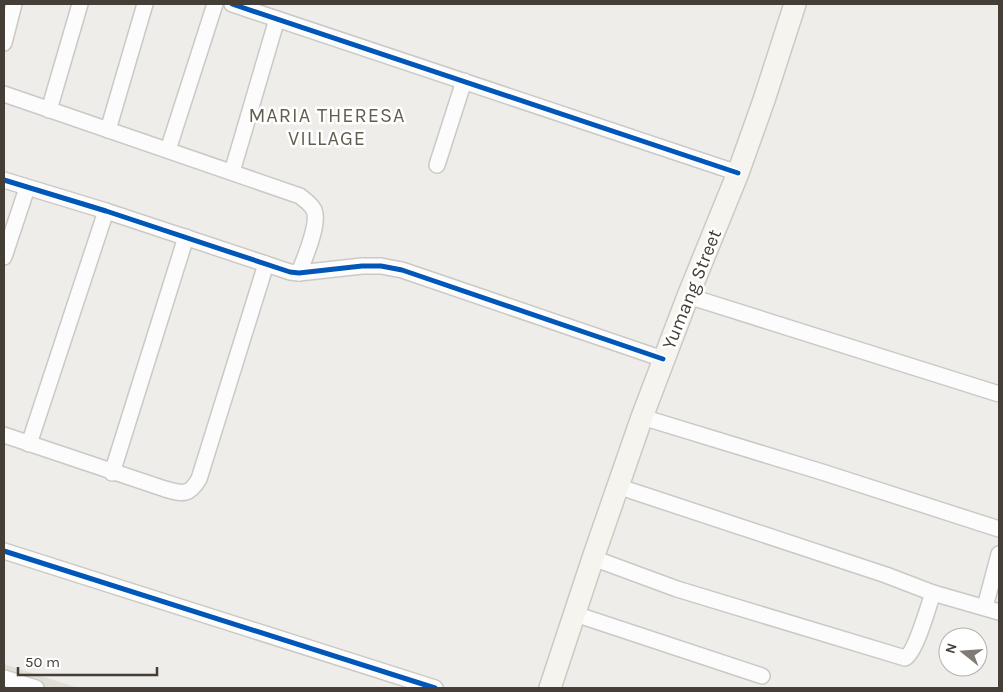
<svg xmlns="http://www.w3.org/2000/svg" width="1003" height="692" viewBox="0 0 1003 692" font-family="Karla,sans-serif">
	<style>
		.residential { fill: #e2dfd7 }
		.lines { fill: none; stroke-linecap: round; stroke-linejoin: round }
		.street-casing { stroke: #cbc9c5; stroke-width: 18 }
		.secondary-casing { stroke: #cccac0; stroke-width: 24 }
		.street { stroke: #fcfcfc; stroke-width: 15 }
		.secondary { stroke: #f5f4ef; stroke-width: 21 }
		.cycleway-casing { stroke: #fff; stroke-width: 8 }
		.cycleway { stroke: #0057b8; stroke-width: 5 }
		.labels { text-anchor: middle; stroke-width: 5; stroke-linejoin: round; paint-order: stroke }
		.street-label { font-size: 19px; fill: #443e36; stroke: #fff }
		.neighbourhood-label { font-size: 20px; letter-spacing: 1px; fill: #655d4e; stroke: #fff }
	</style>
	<rect width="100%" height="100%" fill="#eeede9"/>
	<polygon class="residential" points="4,664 78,688 4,688"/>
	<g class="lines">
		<defs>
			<g id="street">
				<polyline points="232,4 738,173"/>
				<polyline points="4,43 14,4"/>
				<path d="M4,94L300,196C305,200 311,204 314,210C320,224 304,259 299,273"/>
				<polyline points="49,110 80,4"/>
				<polyline points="108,130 145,4"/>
				<polyline points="168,150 215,4"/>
				<polyline points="437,165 464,81"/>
				<polyline points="232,172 277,19"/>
				<polyline points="4,180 106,211 290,272 299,273 362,266 381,266 402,270 663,359"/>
				<polyline points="4,257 27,188"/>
				<polyline points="688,296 999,394"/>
				<polyline points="642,417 822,472 999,529"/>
				<path d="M4,435L165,489C183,494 189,496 199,479L266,264"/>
				<polyline points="29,444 106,211"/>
				<polyline points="112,473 186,237"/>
				<polyline points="617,486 886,575 933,593 999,612"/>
				<polyline points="4,551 435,688"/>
				<path d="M593,558L677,589L905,658C916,652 928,607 933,593"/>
				<polyline points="985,607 999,554"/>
				<polyline points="575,614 762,676"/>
				<polyline points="4,678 36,688"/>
			</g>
			<polyline id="secondary" points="550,688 593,558 642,417 688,296 738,173 764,100 795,4"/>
		</defs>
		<use href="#street" class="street-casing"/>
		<use href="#secondary" class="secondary-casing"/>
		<use href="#street" class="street"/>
		<use href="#secondary" class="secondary"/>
		<defs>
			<g id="cycleway">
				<polyline points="232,4 738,173"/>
				<polyline points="4,180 106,211 290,272 299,273 362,266 381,266 402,270 663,359"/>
				<polyline points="4,551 435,688"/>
			</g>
		</defs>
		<use href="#cycleway" class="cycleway-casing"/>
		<use href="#cycleway" class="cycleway"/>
	</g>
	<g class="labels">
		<g class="street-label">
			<text transform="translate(691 289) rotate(-68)" y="7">Yumang Street</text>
		</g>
		<g class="neighbourhood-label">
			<text x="327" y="122">MARIA THERESA<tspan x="327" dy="23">VILLAGE</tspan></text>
		</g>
	</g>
	<rect width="1003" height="692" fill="none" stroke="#443e36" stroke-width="10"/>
	<g transform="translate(963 652) rotate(287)"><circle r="24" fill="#ffffff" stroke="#b4b2af"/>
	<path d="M0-4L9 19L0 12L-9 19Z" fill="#807b75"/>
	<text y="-8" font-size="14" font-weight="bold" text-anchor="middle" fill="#443e36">N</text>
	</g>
	<path d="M18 667v8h139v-8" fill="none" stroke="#443e36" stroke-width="2.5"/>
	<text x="25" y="667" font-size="15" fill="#443e36" stroke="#ffffff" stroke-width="4" paint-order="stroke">50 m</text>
</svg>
